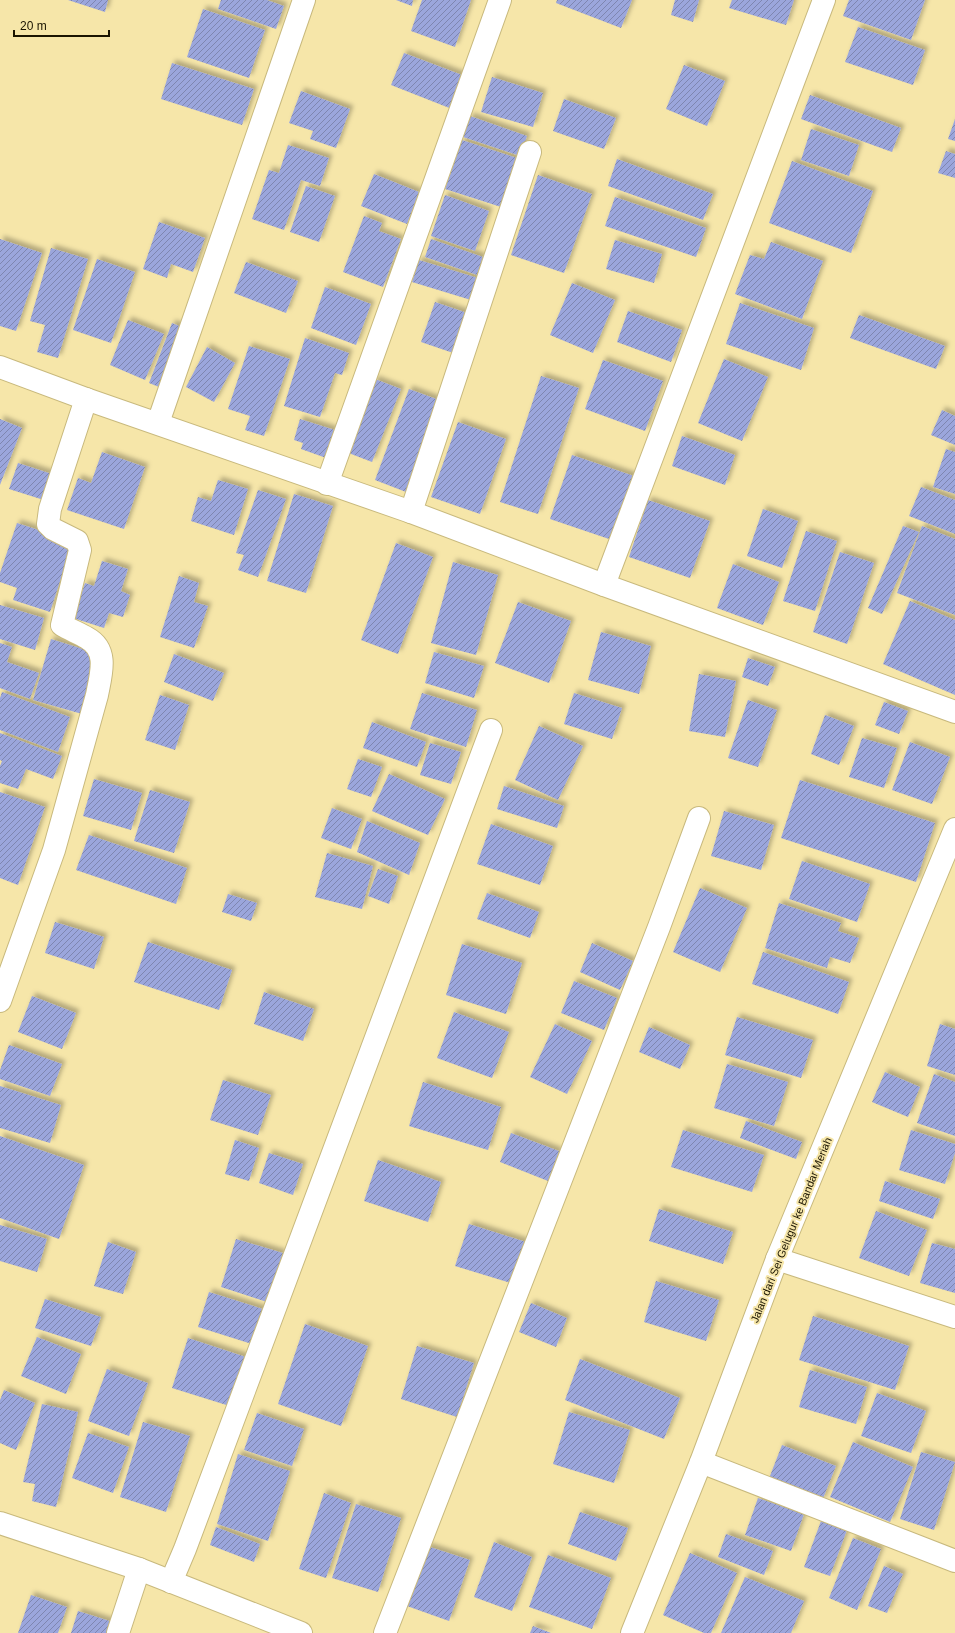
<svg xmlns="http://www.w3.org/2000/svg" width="955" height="1633" viewBox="0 0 955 1633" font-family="Helvetica,sans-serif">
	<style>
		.building { fill: url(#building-hatch); filter: url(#shadow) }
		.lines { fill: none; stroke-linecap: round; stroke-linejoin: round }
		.street-casing { stroke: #c8b97d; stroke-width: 24 }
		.secondary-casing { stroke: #c8b97d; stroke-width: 24 }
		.street { stroke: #fff; stroke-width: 22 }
		.secondary { stroke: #fff; stroke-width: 22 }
		.labels { text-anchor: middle; stroke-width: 4; stroke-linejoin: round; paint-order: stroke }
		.street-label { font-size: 11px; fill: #1a1400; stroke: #f6e6a9 }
	</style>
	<defs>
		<pattern id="building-hatch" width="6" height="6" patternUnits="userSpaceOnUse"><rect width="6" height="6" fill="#9ba6dc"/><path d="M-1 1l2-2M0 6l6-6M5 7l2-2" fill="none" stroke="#7e86b0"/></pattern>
		<filter id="shadow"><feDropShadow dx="3.5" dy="-3.5" stdDeviation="2" flood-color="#0004"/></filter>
	</defs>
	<rect width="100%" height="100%" fill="#f6e6a9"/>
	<g class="building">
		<polygon points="68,0 108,0 105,12"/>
		<polygon points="221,0 267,0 284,6 276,29 218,9"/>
		<polygon points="396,0 413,0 412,6"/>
		<polygon points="422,0 471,0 455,47 411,31"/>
		<polygon points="557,0 632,0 621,28 556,3"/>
		<polygon points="675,0 699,0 693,22 671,15"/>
		<polygon points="732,0 794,0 786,25 729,8"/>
		<polygon points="849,0 925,0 911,40 843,16"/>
		<polygon points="203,9 265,30 249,78 187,57"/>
		<polygon points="858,27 925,50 913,85 845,62"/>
		<polygon points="404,53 470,78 457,111 391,85"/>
		<polygon points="172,63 254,89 242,125 161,99"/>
		<polygon points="684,65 725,81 707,126 666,109"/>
		<polygon points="492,77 543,93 533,127 481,112"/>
		<polygon points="301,91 350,109 336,148 310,139 313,131 289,123"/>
		<polygon points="810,95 901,128 892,152 801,119"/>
		<polygon points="564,99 616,118 604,149 553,131"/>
		<polygon points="470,116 527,136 520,156 463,137"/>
		<polygon points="955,119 955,141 948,139"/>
		<polygon points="811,129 859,145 849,176 801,160"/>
		<polygon points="462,140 517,158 501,207 445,189"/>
		<polygon points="288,145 329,158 320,186 301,180 284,230 252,219 269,170 279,173"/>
		<polygon points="946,151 955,154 955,178 938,173"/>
		<polygon points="617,159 713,194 703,220 608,186"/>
		<polygon points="792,161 873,191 851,253 769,223"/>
		<polygon points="374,174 419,192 407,224 361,206"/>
		<polygon points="538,175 592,194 564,273 511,255"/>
		<polygon points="306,186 335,196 319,242 290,232"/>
		<polygon points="445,195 489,211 475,251 431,236"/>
		<polygon points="615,197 706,228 696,257 605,226"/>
		<polygon points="364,216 382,223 379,231 401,239 383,287 343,272"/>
		<polygon points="159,222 205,238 193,272 171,264 167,278 143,269"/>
		<polygon points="0,239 42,253 16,331 0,326"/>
		<polygon points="431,239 483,257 477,275 425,257"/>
		<polygon points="615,240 662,254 654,283 606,269"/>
		<polygon points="771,242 823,261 802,319 735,294 750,255 764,259"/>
		<polygon points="51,248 88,259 58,358 37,352 45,325 30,321"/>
		<polygon points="97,259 135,272 111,343 73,330"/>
		<polygon points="419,260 478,278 471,300 412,282"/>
		<polygon points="246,262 298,281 286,313 234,293"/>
		<polygon points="572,283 615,300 593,353 550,335"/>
		<polygon points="325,287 371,304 356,345 311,328"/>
		<polygon points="435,302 473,315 459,355 421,342"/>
		<polygon points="740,303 814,328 801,370 726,344"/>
		<polygon points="628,311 682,330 671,362 617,342"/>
		<polygon points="859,315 945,346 936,369 850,338"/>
		<polygon points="128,320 164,334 145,380 110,365"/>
		<polygon points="172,323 187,329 164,389 149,383"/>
		<polygon points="305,338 349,353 342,375 335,373 320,417 284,406"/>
		<polygon points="249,346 290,359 264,436 245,430 250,416 228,409"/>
		<polygon points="207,347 235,363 214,402 186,387"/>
		<polygon points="724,359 768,377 742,441 698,423"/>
		<polygon points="603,360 663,381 645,431 585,409"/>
		<polygon points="541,376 579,388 538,514 500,502"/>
		<polygon points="375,379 401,389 372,462 346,452"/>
		<polygon points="409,389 439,400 406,492 375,480"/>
		<polygon points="942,410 955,416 955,445 931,435"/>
		<polygon points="0,419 22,428 0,485"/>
		<polygon points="300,419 338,431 329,459 301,449 303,443 294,440"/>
		<polygon points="458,422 506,439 480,514 431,497"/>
		<polygon points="682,436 735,455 725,485 672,466"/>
		<polygon points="946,449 955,452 955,494 933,487"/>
		<polygon points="102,452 145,467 124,529 67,510 78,478 91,483"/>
		<polygon points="572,455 634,476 612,540 550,519"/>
		<polygon points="18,463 55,475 47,501 9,489"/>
		<polygon points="218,480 248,489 234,535 191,521 198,497 211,501"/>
		<polygon points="921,487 955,500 955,534 909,516"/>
		<polygon points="258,490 286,499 258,577 238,570 244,555 236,553"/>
		<polygon points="294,494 333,506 306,593 267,581"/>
		<polygon points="648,500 710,521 690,578 629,557"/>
		<polygon points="763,509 798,521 782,568 747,556"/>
		<polygon points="17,523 73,541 50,612 13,600 17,588 0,582 0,573"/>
		<polygon points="903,526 919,532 882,614 868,608"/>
		<polygon points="922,526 955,539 955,615 897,593"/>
		<polygon points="806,531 837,541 815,611 783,601"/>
		<polygon points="396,543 433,557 398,654 361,640"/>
		<polygon points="840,552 874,563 847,644 813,632"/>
		<polygon points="102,561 128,569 121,591 130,595 123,617 109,613 104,628 73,618 85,583 94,586"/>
		<polygon points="453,562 498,575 476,655 431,643"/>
		<polygon points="733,564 779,582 763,625 717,608"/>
		<polygon points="179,576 199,583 194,602 208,606 194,648 160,637"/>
		<polygon points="910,601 955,620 955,695 883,664"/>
		<polygon points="518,602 571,621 549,683 495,663"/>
		<polygon points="0,605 44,618 35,650 0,639"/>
		<polygon points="601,632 651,646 639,694 588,680"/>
		<polygon points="51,639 99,654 82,714 33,700"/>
		<polygon points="0,643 12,647 7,662 39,673 30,699 0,688"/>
		<polygon points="434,652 484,666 474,698 425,683"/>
		<polygon points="174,654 224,673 213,701 164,682"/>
		<polygon points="748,658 775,667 768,686 742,677"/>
		<polygon points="699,674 736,681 725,737 689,731"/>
		<polygon points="2,692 70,717 58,752 0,730 0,698"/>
		<polygon points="422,693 477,710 466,747 410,729"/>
		<polygon points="574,693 622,708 612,739 564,724"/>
		<polygon points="160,695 189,705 175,750 145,740"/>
		<polygon points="748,700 777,710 758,767 728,758"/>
		<polygon points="884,702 908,711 899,734 875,725"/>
		<polygon points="825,715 854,726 839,765 811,754"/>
		<polygon points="372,722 426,742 417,767 363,748"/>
		<polygon points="539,726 583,746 558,800 515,780"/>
		<polygon points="0,733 62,756 53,779 26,769 18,789 0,783 0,766 2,761 0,760"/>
		<polygon points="862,738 897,748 884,788 849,777"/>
		<polygon points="910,742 950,757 932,804 892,790"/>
		<polygon points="430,743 461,752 451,784 420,775"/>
		<polygon points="358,759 382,767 371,797 347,789"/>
		<polygon points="389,774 445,799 428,835 372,811"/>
		<polygon points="94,779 142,793 131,830 83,816"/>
		<polygon points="800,780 935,823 916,882 781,838"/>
		<polygon points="504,786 564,806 557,828 497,809"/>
		<polygon points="150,790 190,802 174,853 134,841"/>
		<polygon points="0,792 45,807 18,885 0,878"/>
		<polygon points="332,808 362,819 351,849 321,838"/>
		<polygon points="724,811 774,825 761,870 711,856"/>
		<polygon points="367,821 420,843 409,875 357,852"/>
		<polygon points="491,824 553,846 540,885 477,864"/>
		<polygon points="89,835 187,868 176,904 76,870"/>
		<polygon points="327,853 373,866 362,909 315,897"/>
		<polygon points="802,861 870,884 857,922 789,899"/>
		<polygon points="378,869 398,876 389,904 368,896"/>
		<polygon points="700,888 747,908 720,972 673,952"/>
		<polygon points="487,893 539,912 530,938 477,919"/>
		<polygon points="228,894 257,903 251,921 222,912"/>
		<polygon points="779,903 841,923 838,931 859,938 850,963 830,957 827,968 765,948"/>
		<polygon points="55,922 104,937 94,969 45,953"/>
		<polygon points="148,942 232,970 219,1010 134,982"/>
		<polygon points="592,943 633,961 620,990 580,972"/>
		<polygon points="462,944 522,963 506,1014 446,995"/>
		<polygon points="763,952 849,982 838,1014 752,984"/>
		<polygon points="574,981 617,998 604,1030 561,1013"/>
		<polygon points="264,992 314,1009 303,1041 254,1024"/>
		<polygon points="32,996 76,1013 62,1049 18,1032"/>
		<polygon points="454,1012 509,1032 492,1078 437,1058"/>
		<polygon points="737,1017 813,1040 801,1078 725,1055"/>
		<polygon points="555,1024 592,1041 567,1094 530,1077"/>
		<polygon points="940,1024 955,1029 955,1075 927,1066"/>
		<polygon points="649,1027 690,1045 680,1069 639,1052"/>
		<polygon points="9,1045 62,1064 50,1096 0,1079 0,1070"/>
		<polygon points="727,1064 788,1082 774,1126 714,1108"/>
		<polygon points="885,1072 920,1087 908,1117 872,1102"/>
		<polygon points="934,1074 955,1082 955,1136 917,1123"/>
		<polygon points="223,1080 271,1095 258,1135 210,1120"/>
		<polygon points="423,1082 501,1107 488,1150 409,1126"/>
		<polygon points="0,1086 61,1105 50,1143 0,1128"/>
		<polygon points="746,1121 802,1142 796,1159 740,1138"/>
		<polygon points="683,1130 764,1155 752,1192 671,1167"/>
		<polygon points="911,1130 955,1144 955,1153 945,1184 899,1170"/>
		<polygon points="511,1133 559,1151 548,1181 500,1162"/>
		<polygon points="0,1136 84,1165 59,1239 0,1218"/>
		<polygon points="235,1140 259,1148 249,1181 225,1174"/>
		<polygon points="269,1153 303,1164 293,1195 259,1183"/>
		<polygon points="378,1160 441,1182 428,1222 364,1201"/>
		<polygon points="885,1181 940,1199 933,1219 879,1201"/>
		<polygon points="659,1209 733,1232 723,1264 649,1241"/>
		<polygon points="876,1211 927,1230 909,1276 859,1258"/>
		<polygon points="469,1224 526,1242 514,1284 455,1266"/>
		<polygon points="0,1225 47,1239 37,1272 0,1261"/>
		<polygon points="236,1239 283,1253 267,1302 221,1287"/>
		<polygon points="108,1242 136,1252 123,1294 94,1286"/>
		<polygon points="932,1243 955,1249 955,1293 920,1283"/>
		<polygon points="656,1281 719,1300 706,1341 644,1322"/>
		<polygon points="209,1292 266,1310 255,1345 198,1327"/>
		<polygon points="45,1299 101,1317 91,1346 35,1328"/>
		<polygon points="531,1303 567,1318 556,1347 519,1332"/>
		<polygon points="813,1316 909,1346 895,1390 799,1360"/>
		<polygon points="305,1324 368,1346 341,1426 278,1404"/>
		<polygon points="37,1337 81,1354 66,1394 21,1376"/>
		<polygon points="188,1338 252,1359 236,1408 172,1388"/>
		<polygon points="417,1346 474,1363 457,1417 401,1399"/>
		<polygon points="580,1359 680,1398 664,1439 565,1400"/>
		<polygon points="107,1369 148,1383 129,1436 88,1421"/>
		<polygon points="810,1370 867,1387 856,1424 799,1407"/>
		<polygon points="4,1390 35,1403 16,1450 0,1443 0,1400"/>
		<polygon points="877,1393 926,1411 911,1453 861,1436"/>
		<polygon points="42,1404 78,1412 56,1507 32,1501 35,1484 23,1482"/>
		<polygon points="569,1412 630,1430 614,1483 553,1464"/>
		<polygon points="257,1413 304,1429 292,1466 244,1450"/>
		<polygon points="143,1422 190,1436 166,1512 120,1497"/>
		<polygon points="88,1433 129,1447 113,1493 72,1478"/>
		<polygon points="853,1442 913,1467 890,1522 830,1497"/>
		<polygon points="782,1445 836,1466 822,1501 768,1481"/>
		<polygon points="921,1452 955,1462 934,1530 900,1519"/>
		<polygon points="238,1454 290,1471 268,1541 217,1524"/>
		<polygon points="324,1493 351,1503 326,1578 299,1569"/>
		<polygon points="758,1498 804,1514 791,1551 745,1535"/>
		<polygon points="356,1504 401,1518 378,1592 332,1578"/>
		<polygon points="580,1512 628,1528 616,1561 568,1544"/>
		<polygon points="821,1521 847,1530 830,1576 804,1567"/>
		<polygon points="216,1527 260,1544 254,1562 210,1545"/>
		<polygon points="726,1534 773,1551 764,1575 718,1557"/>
		<polygon points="853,1538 881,1549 857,1610 829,1598"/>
		<polygon points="494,1542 532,1557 512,1611 474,1597"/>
		<polygon points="427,1546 470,1560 449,1621 407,1606"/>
		<polygon points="690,1553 737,1573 711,1633 704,1633 663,1615"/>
		<polygon points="548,1555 611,1578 592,1629 529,1607"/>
		<polygon points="884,1566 903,1574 887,1613 868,1606"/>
		<polygon points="745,1577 804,1601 791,1633 721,1633"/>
		<polygon points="31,1595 67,1607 58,1633 18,1633"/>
		<polygon points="78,1611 116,1623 113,1633 71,1633"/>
		<polygon points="533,1626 551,1633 530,1633"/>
	</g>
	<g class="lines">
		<defs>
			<g id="street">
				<polyline points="0,367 86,399 411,512 604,585 955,712"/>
				<polyline points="158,423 304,0"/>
				<polyline points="327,484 500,0"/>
				<polyline points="411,512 530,152"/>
				<polyline points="604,585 824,0"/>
				<path d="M0,1001L54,850L97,695C101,674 109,650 87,638C79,633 70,630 62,625L80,550L77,541L53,529L48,524L50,509L86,399"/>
				<polyline points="777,1259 955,1317"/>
				<polyline points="701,1462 955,1561"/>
				<polyline points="0,1523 139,1569 301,1633"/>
				<polyline points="171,1582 185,1549 491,730"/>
				<polyline points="118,1633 139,1569"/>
				<polyline points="385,1633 659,927 699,818"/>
			</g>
			<polyline id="secondary" points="632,1633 701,1462 777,1259 955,829"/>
		</defs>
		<use href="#street" class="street-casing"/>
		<use href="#secondary" class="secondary-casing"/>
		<use href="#street" class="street"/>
		<use href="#secondary" class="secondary"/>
	</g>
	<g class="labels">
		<g class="street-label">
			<text transform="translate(791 1230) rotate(-68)" y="4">Jalan dari Sei Gelugur ke Bandar Meriah</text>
		</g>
	</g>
	<path d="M14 30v6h95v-6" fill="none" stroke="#1a1400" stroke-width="2"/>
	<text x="20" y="30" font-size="12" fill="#1a1400" stroke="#f6e6a9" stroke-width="3" paint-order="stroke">20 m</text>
</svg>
